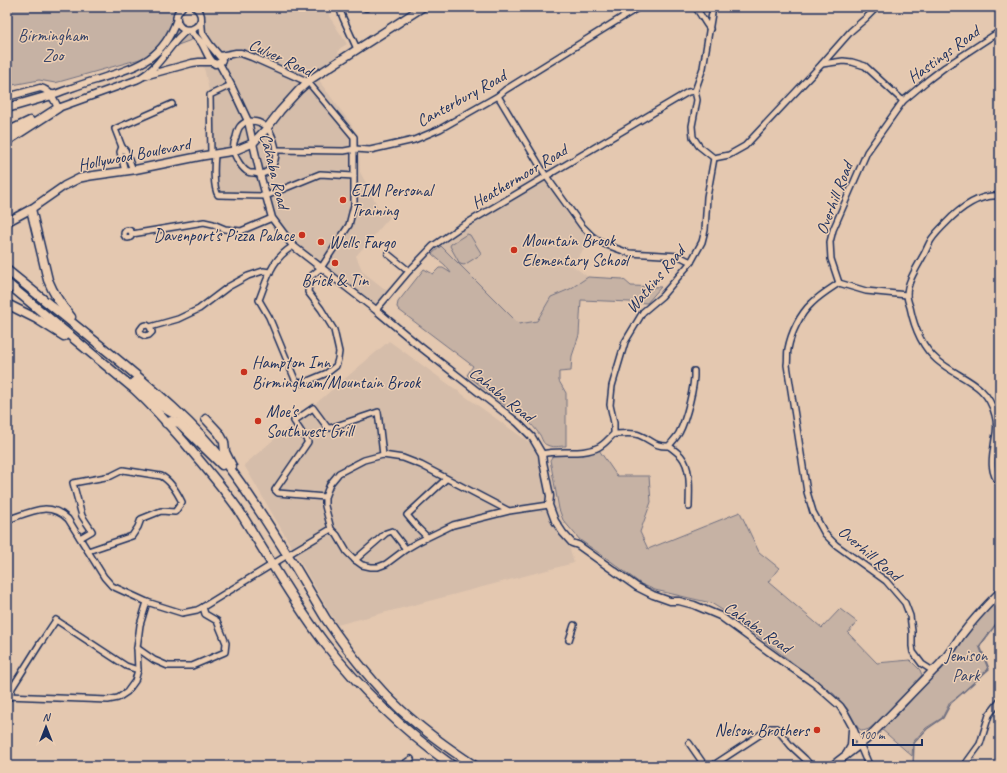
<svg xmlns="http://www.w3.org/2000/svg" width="1007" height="773" viewBox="0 0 1007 773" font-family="Caveat,sans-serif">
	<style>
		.built { fill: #d5bdaa }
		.green { fill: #c6b2a4; stroke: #707081 }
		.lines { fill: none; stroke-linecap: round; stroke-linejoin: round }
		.stream { stroke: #6a6c7f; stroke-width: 1.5 }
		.minor-casing { stroke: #1b2f5e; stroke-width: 8 }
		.tertiary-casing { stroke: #1b2f5e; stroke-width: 9 }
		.secondary-casing { stroke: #1b2f5e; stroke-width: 10 }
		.trunk-casing { stroke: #1b2f5e; stroke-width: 11 }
		.minor { stroke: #ecceb3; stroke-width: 5 }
		.tertiary { stroke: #ecceb3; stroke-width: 6 }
		.secondary { stroke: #ecceb3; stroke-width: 7 }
		.trunk { stroke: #ecceb3; stroke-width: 8 }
		.poi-dot { fill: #c8321e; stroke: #ecceb3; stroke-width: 1.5 }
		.labels { text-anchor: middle; stroke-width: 3; stroke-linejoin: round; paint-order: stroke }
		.park-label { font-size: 17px; fill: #354368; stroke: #ecceb3 }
		.street-label { font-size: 17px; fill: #1b2f5e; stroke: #ecceb3 }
		.poi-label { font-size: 17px; fill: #1b2f5e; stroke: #ecceb3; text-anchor: start }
	</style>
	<rect width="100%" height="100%" fill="#e4c8b0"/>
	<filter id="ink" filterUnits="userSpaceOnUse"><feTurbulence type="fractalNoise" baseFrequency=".025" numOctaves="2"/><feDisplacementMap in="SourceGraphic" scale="8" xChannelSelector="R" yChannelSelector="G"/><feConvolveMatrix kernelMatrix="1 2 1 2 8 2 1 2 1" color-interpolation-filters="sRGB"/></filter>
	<g filter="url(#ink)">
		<g class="built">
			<polygon points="202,7 330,7 329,16 347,44 339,49 338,56 316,72 322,85 351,124 359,143 360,172 378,207 390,217 356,256 363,272 390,293 376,310 300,252 272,218 266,196 218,195 215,186 212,155 210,95 205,72 201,60 216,54 203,32"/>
			<polygon points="542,180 548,183 570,218 586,235 592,240 581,253 573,266 588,277 570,289 551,297 537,321 519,324 441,246 467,228"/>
			<polygon points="389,341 541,451 574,563 337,625 244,465"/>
		</g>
		<g class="green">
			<polygon points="7,7 173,7 194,39 140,59 55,83 39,80 7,86"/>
			<polygon points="467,234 470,235 481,253 480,255 464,265 460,264 450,246 451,244"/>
			<path d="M441,246L519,324L537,321L551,297L570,289L588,277L623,279L631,286L661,287L647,303L630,302L581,300L579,335L572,356L571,371L559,372V381L566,393V446C560,446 552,448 547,445C543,444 542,439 540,435C532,424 520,411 507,407L467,375L473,366L399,310L397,307L398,302L424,269L433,274L439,268H443L451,273L445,265L432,254Z"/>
			<path d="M599,450L617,476H649L651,502L640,532L648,549L740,512L759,552L779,568L768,582L822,628L840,609L857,622L848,633L877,663L910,660L920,670L922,675L893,707L876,723L869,729L863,731L858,728L847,708L834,694L727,613L711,603L655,590L641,584L612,562L580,540L563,520L559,509L550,460L554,454C569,454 585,456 599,450Z"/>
			<polygon points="1000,595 1000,620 996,624 979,646 988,669 960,695 950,702 942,718 926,728 913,742 912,756 880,728 906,706 943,664 986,610"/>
		</g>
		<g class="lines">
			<polyline class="stream" points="913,766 914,743 927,729 943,718 951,703 960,695 989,669 980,646 996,624 1000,621"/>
			<defs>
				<g id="minor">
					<polyline points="342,7 341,13 343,18 357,49"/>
					<polyline points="366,7 366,8"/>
					<path d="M695,7C701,14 704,22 710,29"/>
					<polyline points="713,7 703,68 695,91 697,100 692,126 693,137 699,146 714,158 729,155 745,146 822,64 843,61 852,62 865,66 903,101"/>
					<polyline points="822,64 851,31 866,18 877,7"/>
					<polyline points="498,96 546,176 582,226 592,236 604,244 629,253 679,256 691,262"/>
					<path d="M248,121C252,121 257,121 260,123C273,129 278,148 275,160C273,167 267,174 260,174C258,174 256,173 254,173C252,173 249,173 248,172C242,169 235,157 234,152C233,147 234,141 236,137C238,128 240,124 248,121Z"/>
					<polyline points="122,147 120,152 125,171"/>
					<polyline points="276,150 344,151 355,149 370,150 379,148 414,140 440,129 498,96 505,90 639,7"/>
					<polyline points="211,155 210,95 231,85"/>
					<path d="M215,155C214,165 213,187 218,195L266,196L320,174L354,176"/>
					<polyline points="133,170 125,150 122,147 115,129 172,104"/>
					<path d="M1000,196C979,194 959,209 945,224C940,229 935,234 931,240C928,245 926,251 923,256C917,267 907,282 907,295C907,299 909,304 910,307C914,327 922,347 937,360C959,379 987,382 995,415C997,422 997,431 995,439C993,455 988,471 1000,484"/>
					<circle cx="128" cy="234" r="4"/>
					<polyline points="132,234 204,222 213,224 225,229 241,231 272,218"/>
					<path d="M293,246C271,260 268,277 259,300L269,317L296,382L303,383L327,373L336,366L338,359L339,352L334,330L321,309L308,292L310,277L321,268L349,225L354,205V137L308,82"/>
					<polyline points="388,254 409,271"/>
					<path d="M839,283C830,289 820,295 812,303C800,314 791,333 788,349C787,354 788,360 787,365L807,492L813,512L825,534L836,545L886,581L905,603L910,616L912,631V646L913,652L922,664L933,671"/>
					<polyline points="839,283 831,259 830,242 833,230 867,152 903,101 928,80 945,67 1000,31"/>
					<polyline points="839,283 866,291 907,295"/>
					<polyline points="376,310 409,271 433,246 459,228 688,92 695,91"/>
					<polyline points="150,327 152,332 149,335 145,336 141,334 140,330 143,326 147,325 150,327 178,319 199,309 228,287 248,276 263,271 270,272"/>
					<path d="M614,434C622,434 632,432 639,435C652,440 654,447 669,446C672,442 676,438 679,433C686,420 695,386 694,371"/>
					<path d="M669,446C673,449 678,453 681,456C692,469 689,492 689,507"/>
					<path d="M542,454C560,449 582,456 599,447C605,444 609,438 614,434V423L610,405L612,386L625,342L643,312L662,296L691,262L702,242L705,230L707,197L714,158"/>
					<polyline points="325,497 278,493 275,490 308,442 294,421 313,408 327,427 330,428 378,412 383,455"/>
					<polyline points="509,511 421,465 403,458 383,455 364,460 339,473 330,484 325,497 325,506 331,529 337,535 347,552 355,560 362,565 371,567 378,567 386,564 406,549 418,542 453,525 509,511 549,505"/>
					<path d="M7,520C29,513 48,500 68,519L104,577L112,586L147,602L182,613L197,610L203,607L294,551L331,529"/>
					<polyline points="427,537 417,527 407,515 446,479"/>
					<path d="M80,538L92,531L82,516L73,483L111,476L123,470L161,476C170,480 178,494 182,502L175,512L161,511L141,519L138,527L132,536L88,551"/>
					<polyline points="355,560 386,533 392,531 406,549"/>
					<polyline points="569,640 574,625"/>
					<polyline points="42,641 56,620 126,666 138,670"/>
					<polyline points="137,648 154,660 168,666 192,666 225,652 226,643 217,621 205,614 203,607"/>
					<polyline points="7,696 108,700 118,698 127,692 135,681 138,670 137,648 140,625 147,602"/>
					<polyline points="10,697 12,688 41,642"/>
					<polyline points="689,743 705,766"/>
					<polyline points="401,766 411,759"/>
					<polyline points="712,766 770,728 776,728 791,746 805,759 811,766"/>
					<polyline points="964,766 980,744 989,715 1000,701"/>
				</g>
				<g id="tertiary">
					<path d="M182,7C178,11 175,15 177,21C183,41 214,23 195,7"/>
					<path d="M189,30C193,34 197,38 201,42C206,49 208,60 215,64L220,63L222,60L221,58L210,45L202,33L201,21"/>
					<polyline points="220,56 236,53 241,53 252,57 308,82"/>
					<polyline points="219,63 231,85 248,121 260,174 272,218 293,246 376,310 418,345 518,423 532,437 542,454 543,462 550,496 549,505 555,521 563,533 572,543 578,545 637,587 653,595 670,601 679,601 694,605 720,616 779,659 814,683 840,706 846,715 852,726 869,766"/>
					<polyline points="144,76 192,63 199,62 212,62"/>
					<path d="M52,95C67,90 81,84 96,80C135,67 162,62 177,19"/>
					<path d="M7,97L40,88C50,90 54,99 58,108L136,80C159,70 168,44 187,30"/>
					<polyline points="847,753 851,746 852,730"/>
				</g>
				<g id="secondary">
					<polyline points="7,222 31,209 64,186 80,178 90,176 133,170 202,156 234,151 253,143 267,128 280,111 299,90 311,79 423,7"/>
					<path d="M832,766L867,739L933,671C945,661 952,649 960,637C972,621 986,606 1000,592"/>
				</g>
				<g id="trunk">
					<polyline points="7,108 52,95"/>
					<polyline points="7,132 30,121"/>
					<polyline points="7,141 58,108"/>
					<path d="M31,209L48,280C54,295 60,304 71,317"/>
					<path d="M7,270C42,298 77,327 112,355C153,389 194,423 227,465C252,497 272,531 294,565C305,583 315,601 326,619C347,650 373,684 401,710C424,731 449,749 475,766"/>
					<path d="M7,283L133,388C152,405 168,424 185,443C203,465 222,486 238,509C266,553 291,599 323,641C360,689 404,731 453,766"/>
					<polyline points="7,304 37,319 64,336"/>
					<path d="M134,382C147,392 163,411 178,415"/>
					<polyline points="206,419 219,433 224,442 225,452 232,466"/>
					<polyline points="166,423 171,421 179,423 222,465"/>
				</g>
			</defs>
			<use href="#minor" class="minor-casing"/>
			<use href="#tertiary" class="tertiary-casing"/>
			<use href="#secondary" class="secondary-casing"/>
			<use href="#trunk" class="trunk-casing"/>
			<use href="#minor" class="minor"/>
			<use href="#tertiary" class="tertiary"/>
			<use href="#secondary" class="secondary"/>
			<use href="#trunk" class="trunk"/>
		</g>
	</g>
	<g class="poi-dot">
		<circle cx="343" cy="200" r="4"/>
		<circle cx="302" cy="235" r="4"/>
		<circle cx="321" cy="242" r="4"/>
		<circle cx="514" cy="250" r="4"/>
		<circle cx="335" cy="263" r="4"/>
		<circle cx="244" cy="372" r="4"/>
		<circle cx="258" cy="421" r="4"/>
		<circle cx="817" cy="730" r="4"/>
	</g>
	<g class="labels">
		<g class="park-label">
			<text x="53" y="41">Birmingham<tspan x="53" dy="20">Zoo</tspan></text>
			<text x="966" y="661">Jemison<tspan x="966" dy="20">Park</tspan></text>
		</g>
		<g class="street-label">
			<text transform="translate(943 54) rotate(-36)" y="6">Hastings Road</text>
			<text transform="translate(281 57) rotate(25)" y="6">Culver Road</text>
			<text transform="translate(461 98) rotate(-29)" y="6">Canterbury Road</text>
			<text transform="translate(134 154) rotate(-11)" y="6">Hollywood Boulevard</text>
			<text transform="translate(275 171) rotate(76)" y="6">Cahaba Road</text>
			<text transform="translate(519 176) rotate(-31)" y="6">Heathermoor Road</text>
			<text transform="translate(834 198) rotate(-69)" y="6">Overhill Road</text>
			<text transform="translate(655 279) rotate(-50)" y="6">Watkins Road</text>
			<text transform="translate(502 394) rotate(39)" y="6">Cahaba Road</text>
			<text transform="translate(870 553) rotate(40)" y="6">Overhill Road</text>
			<text transform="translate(758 627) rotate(35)" y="6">Cahaba Road</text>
		</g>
		<g class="poi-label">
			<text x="351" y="196">EIM Personal<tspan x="351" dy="20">Training</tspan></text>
			<text x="294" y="241" text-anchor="end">Davenport's Pizza Palace</text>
			<text x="522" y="246">Mountain Brook<tspan x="522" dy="20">Elementary School</tspan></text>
			<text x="329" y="248">Wells Fargo</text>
			<text x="335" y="286" text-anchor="middle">Brick &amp; Tin</text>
			<text x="252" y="368">Hampton Inn<tspan x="252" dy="20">Birmingham/Mountain Brook</tspan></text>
			<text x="266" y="417">Moe's<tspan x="266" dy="20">Southwest Grill</tspan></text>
			<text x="809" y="736" text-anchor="end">Nelson Brothers</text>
		</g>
	</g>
	<rect width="1007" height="773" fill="none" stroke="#ecceb3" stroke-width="24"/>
	<rect x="12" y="12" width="983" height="749" fill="none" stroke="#1b2f5e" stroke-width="1.5" filter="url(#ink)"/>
	<g transform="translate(46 727)" stroke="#ecceb3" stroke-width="3" paint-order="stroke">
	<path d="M0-3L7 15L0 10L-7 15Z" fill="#1b2f5e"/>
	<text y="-6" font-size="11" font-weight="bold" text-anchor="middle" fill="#1b2f5e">N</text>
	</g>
	<path d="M853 739v6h69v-6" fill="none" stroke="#1b2f5e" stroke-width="2"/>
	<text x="859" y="739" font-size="12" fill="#1b2f5e" stroke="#ecceb3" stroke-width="3" paint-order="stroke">100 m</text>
</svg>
